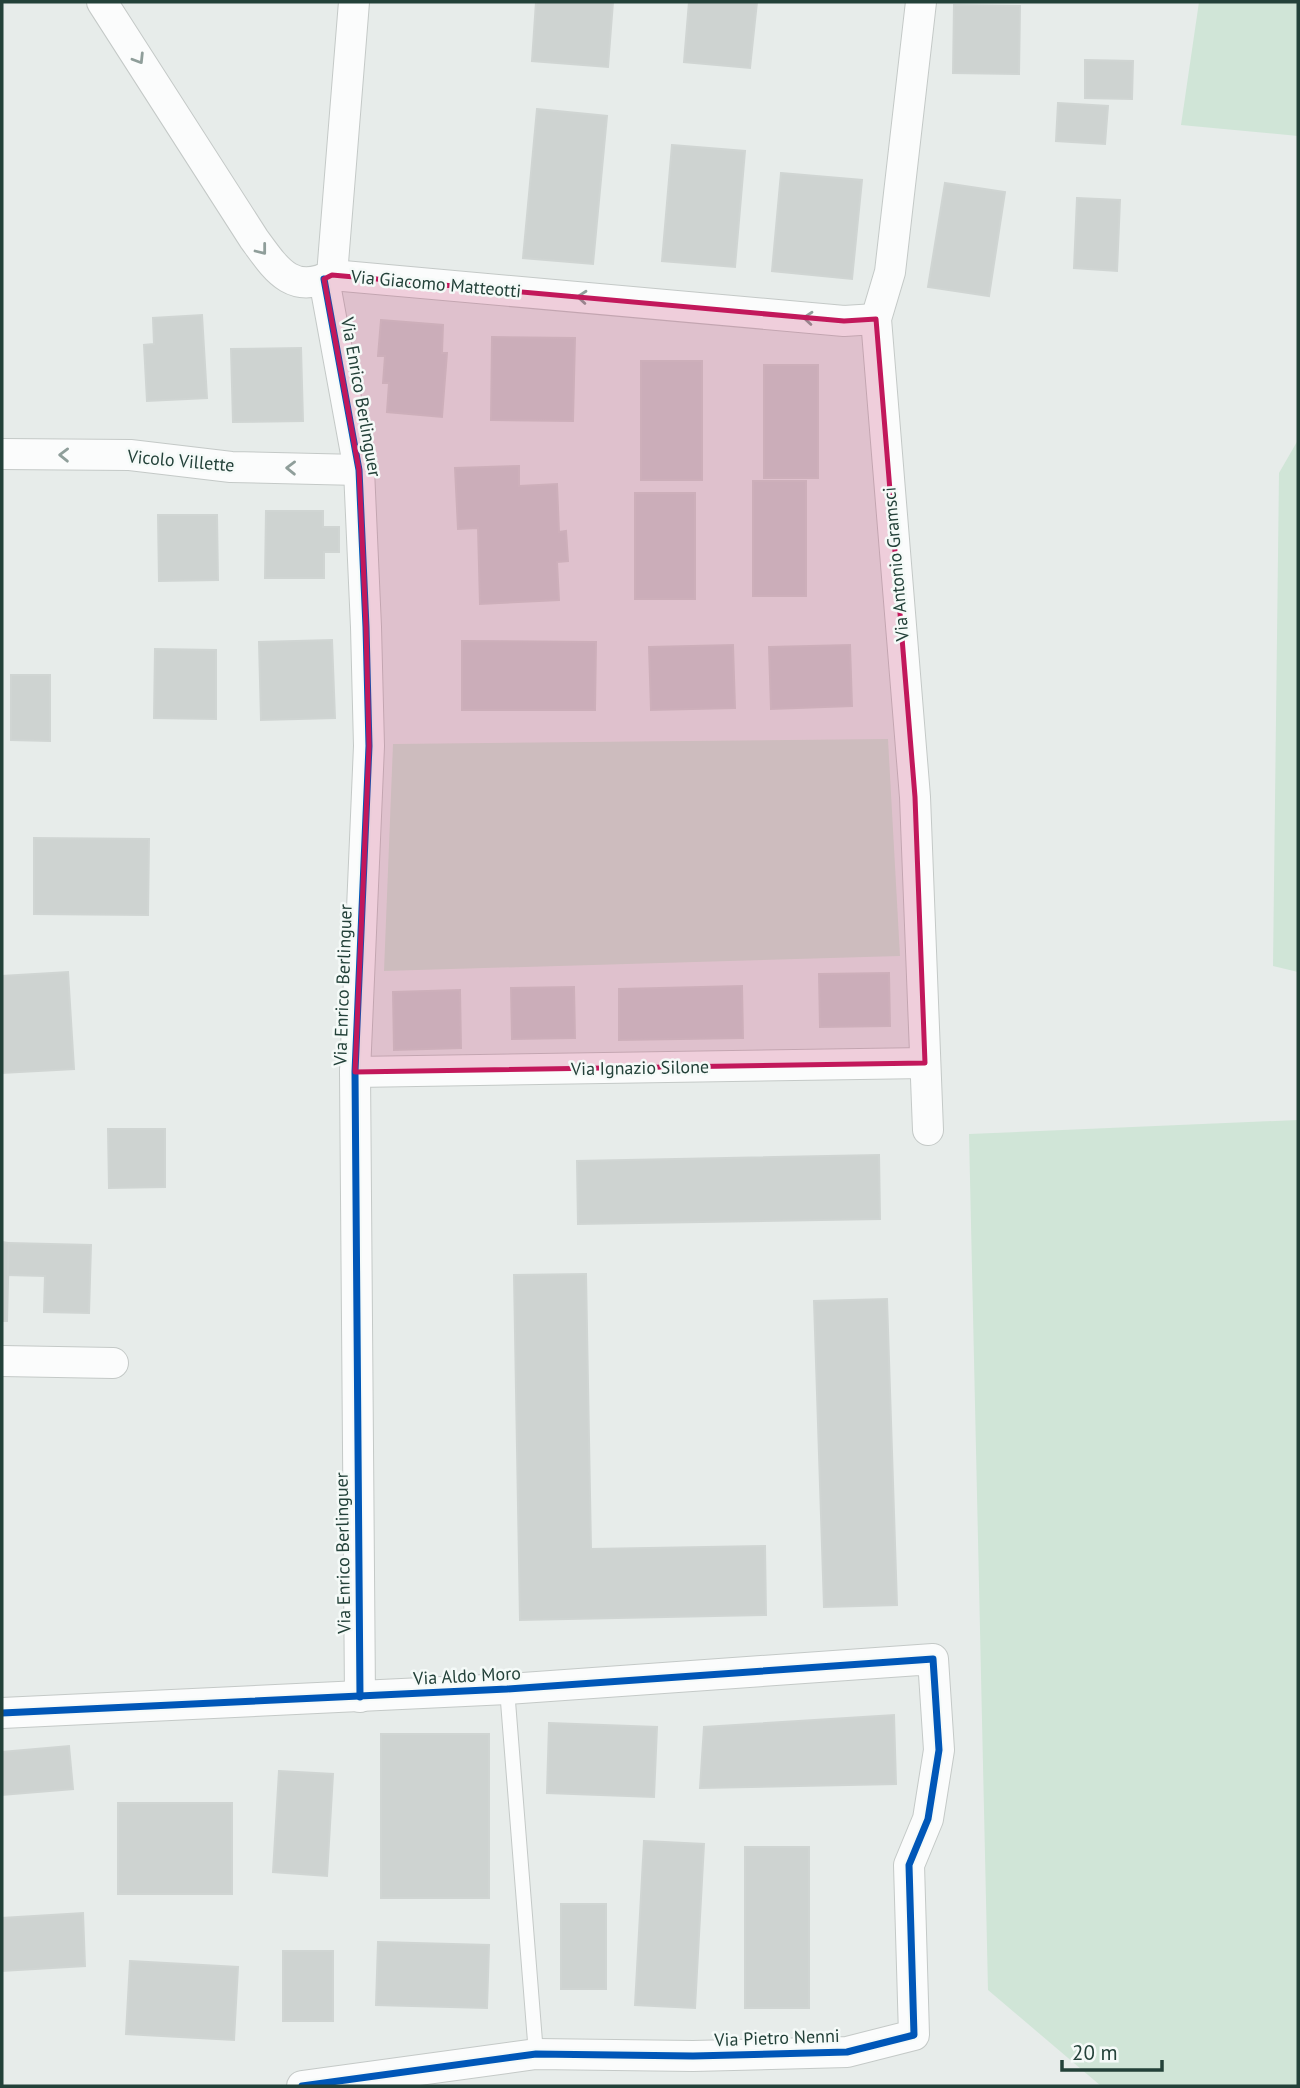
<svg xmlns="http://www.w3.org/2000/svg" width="1300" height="2088" viewBox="0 0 1300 2088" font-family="'PT Sans',sans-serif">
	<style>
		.green { fill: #d0e5d7 }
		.building { fill: #ced3d1; stroke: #d0d5d3; stroke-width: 2 }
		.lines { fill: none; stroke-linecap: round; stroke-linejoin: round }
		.service-casing { stroke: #c4c9c7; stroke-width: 16 }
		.minor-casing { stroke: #c4c9c7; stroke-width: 32 }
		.service { stroke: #fbfcfc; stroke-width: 14 }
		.minor { stroke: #fbfcfc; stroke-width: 30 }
		.cycleway-casing { stroke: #f5faf8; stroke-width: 11 }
		.cycleway { stroke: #0057b8; stroke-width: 7 }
		.oneway { stroke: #8f9e9a }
		.marked { fill: #c2185b; fill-opacity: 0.2; stroke: #c2185b; stroke-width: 5; stroke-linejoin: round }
		.labels { text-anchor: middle; stroke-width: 5; stroke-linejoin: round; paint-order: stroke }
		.street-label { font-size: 18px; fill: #234139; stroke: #f5faf8 }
	</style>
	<rect width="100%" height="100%" fill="#e7ecea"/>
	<g class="green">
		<polygon points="1199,2 1298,2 1298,136 1181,125"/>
		<polygon points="1298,440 1298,972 1273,966 1279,473"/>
		<polygon points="888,739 900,956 384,971 393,744"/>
		<polygon points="1298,1120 1298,2086 1101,2086 988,1990 969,1134"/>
	</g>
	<g class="building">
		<polygon points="536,2 613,2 608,67 532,61"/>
		<polygon points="689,2 757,2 750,68 684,62"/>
		<polygon points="954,5 1020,6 1019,74 953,73"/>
		<polygon points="1085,60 1133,61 1132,99 1085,98"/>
		<polygon points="1058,103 1108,106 1105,144 1056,141"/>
		<polygon points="537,109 607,116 593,264 523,258"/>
		<polygon points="672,145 745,151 735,267 662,261"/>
		<polygon points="781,173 862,180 852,279 772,271"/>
		<polygon points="945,183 1005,192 989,296 928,287"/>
		<polygon points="1077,198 1120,200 1117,271 1074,268"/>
		<polygon points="202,315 207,398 147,401 144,345 154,344 153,318"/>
		<polygon points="381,320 443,325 442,353 447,353 442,417 387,412 389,383 383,383 385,356 378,356"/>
		<polygon points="492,337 575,338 573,421 491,420"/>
		<polygon points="301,348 303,421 233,422 231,349"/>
		<rect x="641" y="361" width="61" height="119"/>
		<rect x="764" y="365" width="54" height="113"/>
		<polygon points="519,466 519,486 557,484 559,532 566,531 568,561 557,562 559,600 480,604 478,528 458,529 455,468"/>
		<rect x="753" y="481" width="53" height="115"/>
		<rect x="635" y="493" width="60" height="106"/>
		<polygon points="266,511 323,511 323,527 339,527 339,552 324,552 324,578 265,578"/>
		<polygon points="158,515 217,515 218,580 159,581"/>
		<polygon points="332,640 335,718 261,720 259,642"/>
		<polygon points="462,641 596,642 595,710 462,710"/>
		<polygon points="733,645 735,708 651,710 649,647"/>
		<polygon points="850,645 852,706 771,709 769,647"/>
		<polygon points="155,649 216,650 216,719 154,718"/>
		<polygon points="11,675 50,675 50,741 11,740"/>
		<polygon points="34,838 149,839 148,915 34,914"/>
		<polygon points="68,972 74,1069 2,1073 2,976"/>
		<polygon points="889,973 890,1026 820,1027 819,974"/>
		<polygon points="742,986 743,1038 619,1040 619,989"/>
		<polygon points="574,987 575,1038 512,1039 511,988"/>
		<polygon points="460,990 461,1048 394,1050 393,992"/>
		<polygon points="108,1129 165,1129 165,1187 109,1188"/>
		<polygon points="879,1155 880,1219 578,1224 577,1161"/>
		<polygon points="2,1242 9,1243 7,1321 2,1321"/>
		<polygon points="9,1243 91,1245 89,1313 44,1312 45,1276 8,1275"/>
		<polygon points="586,1274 591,1549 765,1546 766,1615 520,1620 514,1275"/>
		<polygon points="887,1299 897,1605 824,1607 814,1301"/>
		<polygon points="894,1715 896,1784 700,1788 704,1727"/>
		<polygon points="549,1723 657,1727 654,1797 547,1793"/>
		<rect x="381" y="1734" width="108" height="164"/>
		<polygon points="69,1746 73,1789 2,1795 2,1752"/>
		<polygon points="279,1771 333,1774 327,1876 273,1872"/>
		<rect x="118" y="1803" width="114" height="91"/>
		<polygon points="644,1841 704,1844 695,2008 635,2005"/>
		<rect x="745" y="1847" width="64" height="161"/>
		<rect x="561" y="1904" width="45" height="85"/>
		<polygon points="83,1913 85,1966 2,1971 2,1918"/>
		<polygon points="378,1942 489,1945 487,2008 376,2005"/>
		<rect x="283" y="1951" width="50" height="70"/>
		<polygon points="130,1961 238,1967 234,2040 126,2034"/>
	</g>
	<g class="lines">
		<defs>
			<polyline id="service" points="507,1689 536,2054"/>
			<g id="minor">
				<path d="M102,2L254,239C276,269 292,296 332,275L844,321L876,319"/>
				<polyline points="921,2 890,272 876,319 915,797 928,1130"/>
				<polyline points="332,275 354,2"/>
				<polyline points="324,279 359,470 366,627 369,746 355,1072 360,1697"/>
				<polyline points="2,454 130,455 231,467 359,470"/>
				<polyline points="355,1072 925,1063"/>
				<polyline points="2,1361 113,1363"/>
				<polyline points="2,1713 507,1689 933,1659 939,1750 928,1819 909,1865 914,2035 847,2052 693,2056 536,2054 302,2086"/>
			</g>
		</defs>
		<use href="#service" class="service-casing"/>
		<use href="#minor" class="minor-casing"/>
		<use href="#service" class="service"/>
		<use href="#minor" class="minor"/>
		<defs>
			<g id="cycleway">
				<polyline points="324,279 359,470 366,627 369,746 355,1072 360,1697"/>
				<polyline points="2,1713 507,1689 933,1659 939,1750 928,1819 909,1865 914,2035 847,2052 693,2056 536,2054 302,2086"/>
			</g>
		</defs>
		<use href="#cycleway" class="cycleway-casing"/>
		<use href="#cycleway" class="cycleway"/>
	</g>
	<defs><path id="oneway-chevron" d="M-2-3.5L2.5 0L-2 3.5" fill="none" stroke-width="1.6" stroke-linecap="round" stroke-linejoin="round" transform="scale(1.75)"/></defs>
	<g class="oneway">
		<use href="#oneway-chevron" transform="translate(139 59) rotate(58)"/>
		<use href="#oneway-chevron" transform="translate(262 250) rotate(52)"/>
		<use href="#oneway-chevron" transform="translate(582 297) rotate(-175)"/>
		<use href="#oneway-chevron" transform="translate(808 318) rotate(-175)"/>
		<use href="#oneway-chevron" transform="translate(64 455) rotate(-179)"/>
		<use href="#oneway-chevron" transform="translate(291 468) rotate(-179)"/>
	</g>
	<path class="marked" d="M332,275L844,321L876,319L915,797L925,1063L355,1072L369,746L366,627L359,470L324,279Z"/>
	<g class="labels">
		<g class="street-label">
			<text transform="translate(436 284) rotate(5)" y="6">Via Giacomo Matteotti</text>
			<text transform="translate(361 397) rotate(80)" y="6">Via Enrico Berlinguer</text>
			<text transform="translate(181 461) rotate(5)" y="6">Vicolo Villette</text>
			<text transform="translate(896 564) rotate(-95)" y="6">Via Antonio Gramsci</text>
			<text transform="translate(343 985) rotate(-88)" y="6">Via Enrico Berlinguer</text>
			<text transform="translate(640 1068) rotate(-1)" y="6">Via Ignazio Silone</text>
			<text transform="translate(343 1553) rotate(-91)" y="6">Via Enrico Berlinguer</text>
			<text transform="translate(467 1676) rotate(-3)" y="6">Via Aldo Moro</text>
			<text transform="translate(777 2038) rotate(-2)" y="6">Via Pietro Nenni</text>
		</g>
	</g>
	<rect width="1300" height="2088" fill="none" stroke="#234139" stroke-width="7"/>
	<path d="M1062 2060v10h100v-10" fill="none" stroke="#234139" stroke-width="3.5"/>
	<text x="1072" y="2060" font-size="21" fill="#234139" stroke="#f5faf8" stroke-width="5" paint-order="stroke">20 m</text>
</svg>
